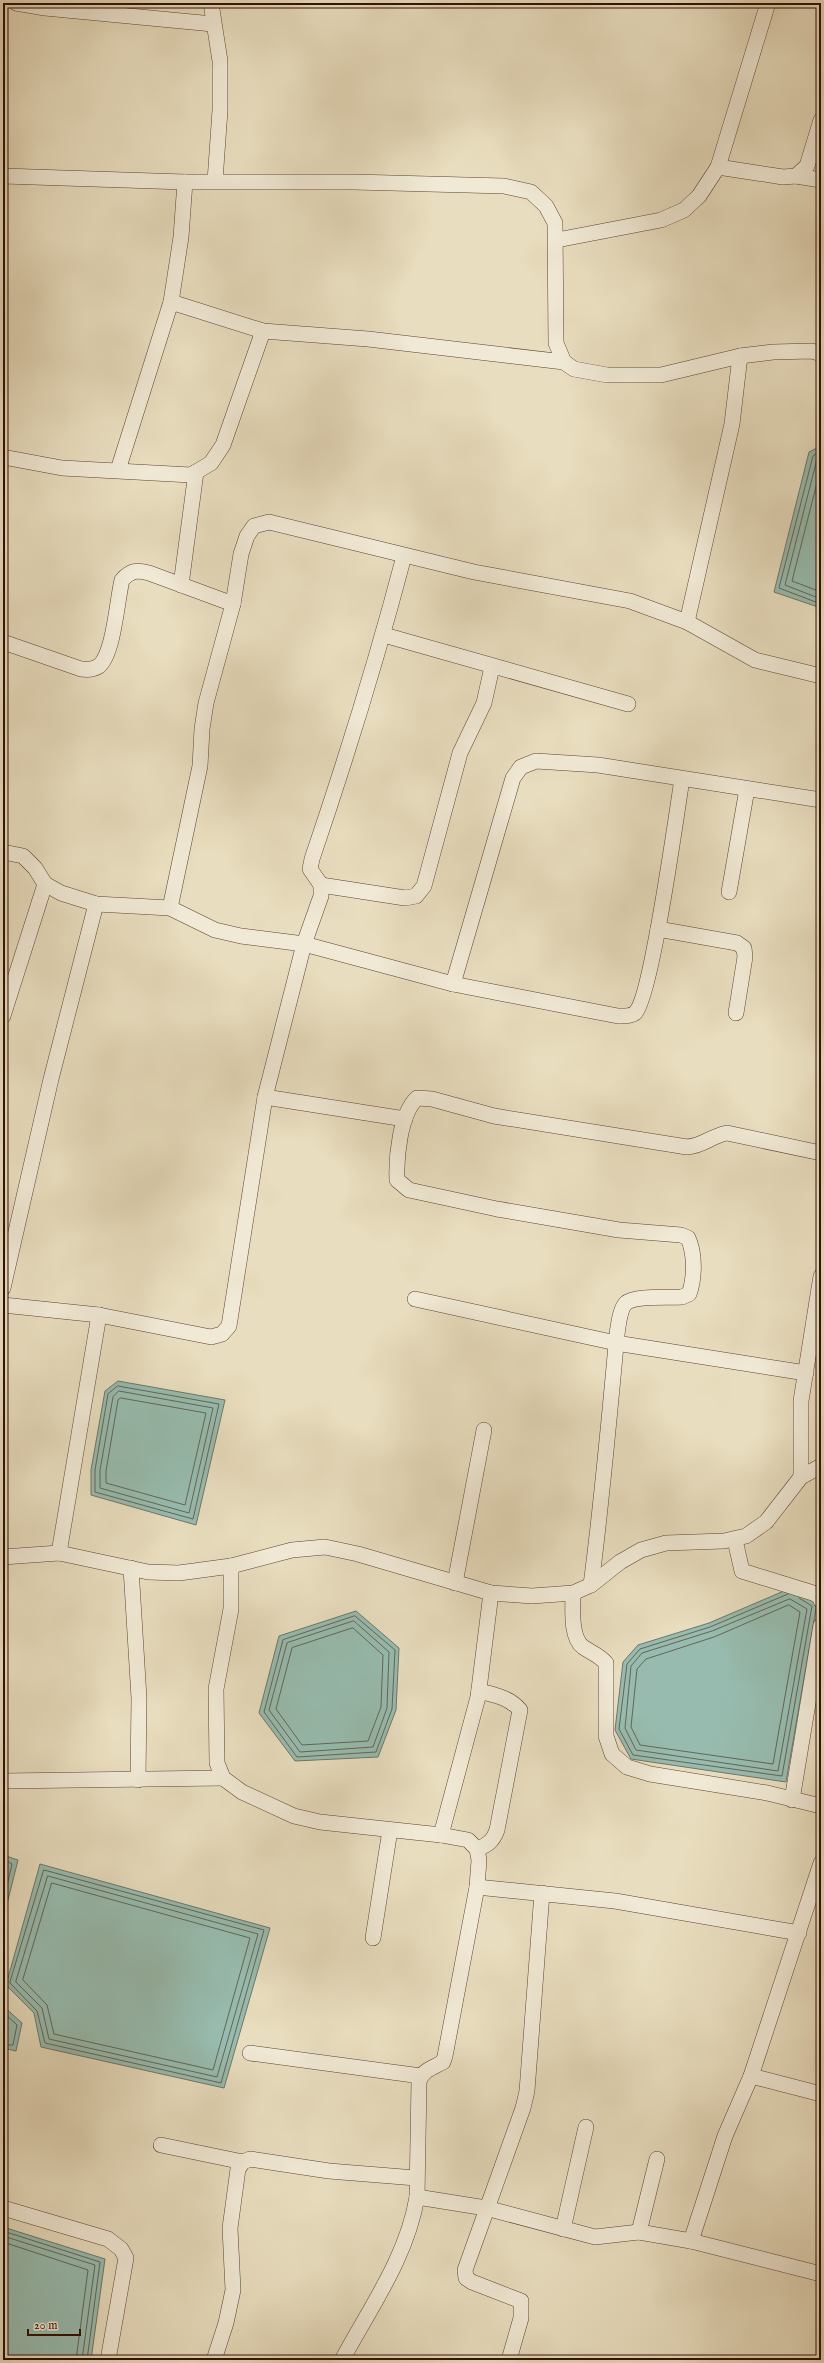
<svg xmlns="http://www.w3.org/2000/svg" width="824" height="2363" viewBox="0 0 824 2363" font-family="'IM FELL English',serif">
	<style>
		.water { fill: #97bcaf; stroke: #6e766a }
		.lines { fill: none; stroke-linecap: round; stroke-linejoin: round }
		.shore { stroke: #646558; stroke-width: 1 }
		.minor-casing { stroke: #5e4231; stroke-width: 16 }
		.minor { stroke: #f0e9d5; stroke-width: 15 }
	</style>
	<rect width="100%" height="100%" fill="#e8ddbe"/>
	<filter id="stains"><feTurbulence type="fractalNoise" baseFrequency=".005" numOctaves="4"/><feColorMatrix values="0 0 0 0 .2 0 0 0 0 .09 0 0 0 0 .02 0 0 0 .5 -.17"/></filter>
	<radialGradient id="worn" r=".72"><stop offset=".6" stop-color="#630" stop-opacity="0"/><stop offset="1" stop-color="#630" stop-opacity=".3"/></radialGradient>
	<g class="water">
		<polygon points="821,446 821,608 774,592 809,452"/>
		<polygon points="118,1381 225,1400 196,1525 91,1495 91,1470 105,1391"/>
		<polygon points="791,1588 817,1603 786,1782 631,1759 615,1730 623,1662 638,1645 709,1623"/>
		<polygon points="356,1611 399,1648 396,1710 378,1757 295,1761 259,1713 279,1636"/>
		<polygon points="3,1855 18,1860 3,1920"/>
		<polygon points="40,1864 270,1928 224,2088 41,2047 34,2013 6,1985"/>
		<polygon points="3,2006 22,2023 16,2051 3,2048"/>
		<polygon points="3,2227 105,2259 91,2360 3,2360"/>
	</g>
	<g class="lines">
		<g class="shore">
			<polyline points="821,450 813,456 779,588 821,604"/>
			<polyline points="821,456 817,459 785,585 821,599"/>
			<polyline points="821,467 792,581 821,592"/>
			<polygon points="118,1386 219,1404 193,1519 95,1492 95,1470 108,1394"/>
			<polygon points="119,1391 213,1408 189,1513 100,1488 100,1470 113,1397"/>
			<polygon points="121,1398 206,1413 185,1505 106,1483 106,1471 118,1400"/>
			<polyline points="788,1594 710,1627 640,1649 627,1664 619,1729 633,1755 782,1776 812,1606 799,1598"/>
			<polygon points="790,1599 807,1609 778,1771 636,1750 625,1728 631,1666 642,1653 712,1631"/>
			<polygon points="789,1605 800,1612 773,1764 640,1745 631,1727 637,1669 646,1659 714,1637"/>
			<polygon points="355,1616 395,1650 392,1709 376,1752 297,1757 264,1712 283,1640"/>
			<polygon points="354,1621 389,1652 387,1708 373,1747 300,1752 269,1710 287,1643"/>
			<polygon points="353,1628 383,1655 381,1707 368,1741 302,1745 276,1709 292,1648"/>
			<polyline points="3,1859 12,1864 3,1903"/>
			<polygon points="44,1870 264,1930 221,2083 45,2043 37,2011 10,1983"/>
			<polygon points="48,1876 258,1934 217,2077 49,2039 42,2008 16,1982"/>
			<polygon points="52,1883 250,1938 213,2070 54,2034 47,2005 23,1980"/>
			<polyline points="3,2012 17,2025 13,2045 3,2045"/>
			<polyline points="3,2231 100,2262 87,2360"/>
			<polyline points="3,2236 95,2265 82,2360"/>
			<polyline points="3,2242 88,2270 76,2360"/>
		</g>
		<defs>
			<g id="minor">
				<polyline points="16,3 45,8 213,24"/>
				<polyline points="211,3 220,61 220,110 215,181"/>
				<polyline points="718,167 783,177 796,176 807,166 821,120"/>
				<polyline points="3,176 185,182 354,182 504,186 531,192 546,206 555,223 556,343 564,362 574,369 607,375 661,375 740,356 773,352 812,351 821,354"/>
				<polyline points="796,176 821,180"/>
				<polyline points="557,240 661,220 684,210 699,196 718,167 768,3"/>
				<polyline points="171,302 263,331 368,339 564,362"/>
				<polyline points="3,457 62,468 191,475 211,463 223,445 263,331"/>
				<polyline points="118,470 171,302 181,237 185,182"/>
				<polyline points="181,585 196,472"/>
				<polyline points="687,622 732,424 740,356"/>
				<polyline points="384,635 628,704"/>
				<path d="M3,642L81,669C88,670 93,670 99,666C114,653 117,600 122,580C131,570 137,570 149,573L233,604"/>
				<path d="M3,852L23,856L35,868L45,884L61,893L96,904L170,908L215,930L241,936L304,944L453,984L618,1016C623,1016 630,1017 635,1013C651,999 677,811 682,779"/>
				<polyline points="321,885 405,898 416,896 424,886 460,753 484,703 492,667"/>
				<polyline points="729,892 747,789"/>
				<polyline points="170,908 200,766 202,729 206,703 233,604 241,554 247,536 254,526 269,522 474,572 630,601 687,622 755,660 821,676"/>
				<polyline points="658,929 737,943 744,948 745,957 736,1013"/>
				<polyline points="453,984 513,778 521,767 536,761 598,765 821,800"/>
				<polyline points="3,1016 45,884"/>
				<polyline points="265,1097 405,1119"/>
				<polyline points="3,1288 51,1079 96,904"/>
				<polyline points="415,1299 616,1343 806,1373"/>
				<path d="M3,1305L99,1315L211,1337L222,1334L229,1326L265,1097L304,944L321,896V885L310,869L312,859C346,759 377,659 404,556"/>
				<polyline points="801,1477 801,1401 821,1276"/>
				<polyline points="735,1540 742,1571 813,1593 820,1597 821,1601"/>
				<polyline points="59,1553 99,1315"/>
				<polyline points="3,1557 59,1553 148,1572 179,1573 231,1566 292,1550 325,1547 358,1554 491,1593 532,1596 573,1593 591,1585 620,1562 641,1550 666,1543 724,1541 746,1536 766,1522 801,1477 821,1466"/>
				<path d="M231,1566V1609L216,1689L217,1763L223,1778L242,1792L294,1816L320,1822L441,1835L468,1840L477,1849L479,1860L477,1887L445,2056L443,2062C433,2068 422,2070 419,2082L417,2197C407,2257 370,2308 342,2360"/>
				<polyline points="131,1568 139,1698 138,1780"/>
				<polyline points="455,1583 484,1430"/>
				<path d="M591,1585C601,1509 608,1432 615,1356C616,1345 618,1310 626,1303C635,1295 669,1298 682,1297L689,1294C695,1278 695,1253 688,1238L681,1235L619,1230L497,1209L409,1190L397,1180C396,1157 400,1114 417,1098L432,1099L494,1116L687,1147C703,1146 711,1136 727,1133L821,1153"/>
				<path d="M573,1593C573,1608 570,1637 583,1647C592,1653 599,1655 606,1663V1736L612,1754L627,1767L650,1774L767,1793L821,1806"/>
				<polyline points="3,1781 223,1778"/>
				<polyline points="792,1800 821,1625"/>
				<polyline points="441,1835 478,1697 491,1593"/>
				<path d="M477,1849C488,1845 493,1841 497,1830L520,1710C509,1697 494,1695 479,1691"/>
				<polyline points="477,1887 615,1901 799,1933"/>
				<polyline points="373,1938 390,1830"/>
				<polyline points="250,2053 421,2076"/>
				<polyline points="751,2076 821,2094"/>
				<polyline points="161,2145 243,2162"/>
				<polyline points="417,2197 486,2208 595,2237 639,2232 691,2241 821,2274"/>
				<polyline points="3,2208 108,2239 121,2249 126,2258 108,2360"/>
				<polyline points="563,2229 586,2127"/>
				<polyline points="639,2232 657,2159"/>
				<polyline points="691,2241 725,2136 751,2076 821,1863"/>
				<polyline points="214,2360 226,2323 233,2290 230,2228 238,2169 243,2162 250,2159 329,2171 416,2178"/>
				<polyline points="509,2360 521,2318 521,2301 472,2282 466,2278 465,2270 523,2108 527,2091 542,1893"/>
			</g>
		</defs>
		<use href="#minor" class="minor-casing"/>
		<use href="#minor" class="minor"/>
	</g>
	<rect width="824" height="2363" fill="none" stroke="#e8ddbe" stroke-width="16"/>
	<rect x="4" y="4" width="816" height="2355" fill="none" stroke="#300e02" stroke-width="2"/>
	<rect x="8" y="8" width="808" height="2347" fill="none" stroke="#300e02"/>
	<path d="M28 2329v6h52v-6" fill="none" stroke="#300e02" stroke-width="2"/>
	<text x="34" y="2329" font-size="12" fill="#300e02" stroke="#f0e9d5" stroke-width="3" paint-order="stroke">20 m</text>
	<rect width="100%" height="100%" filter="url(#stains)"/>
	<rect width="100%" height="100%" fill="url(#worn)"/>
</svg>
